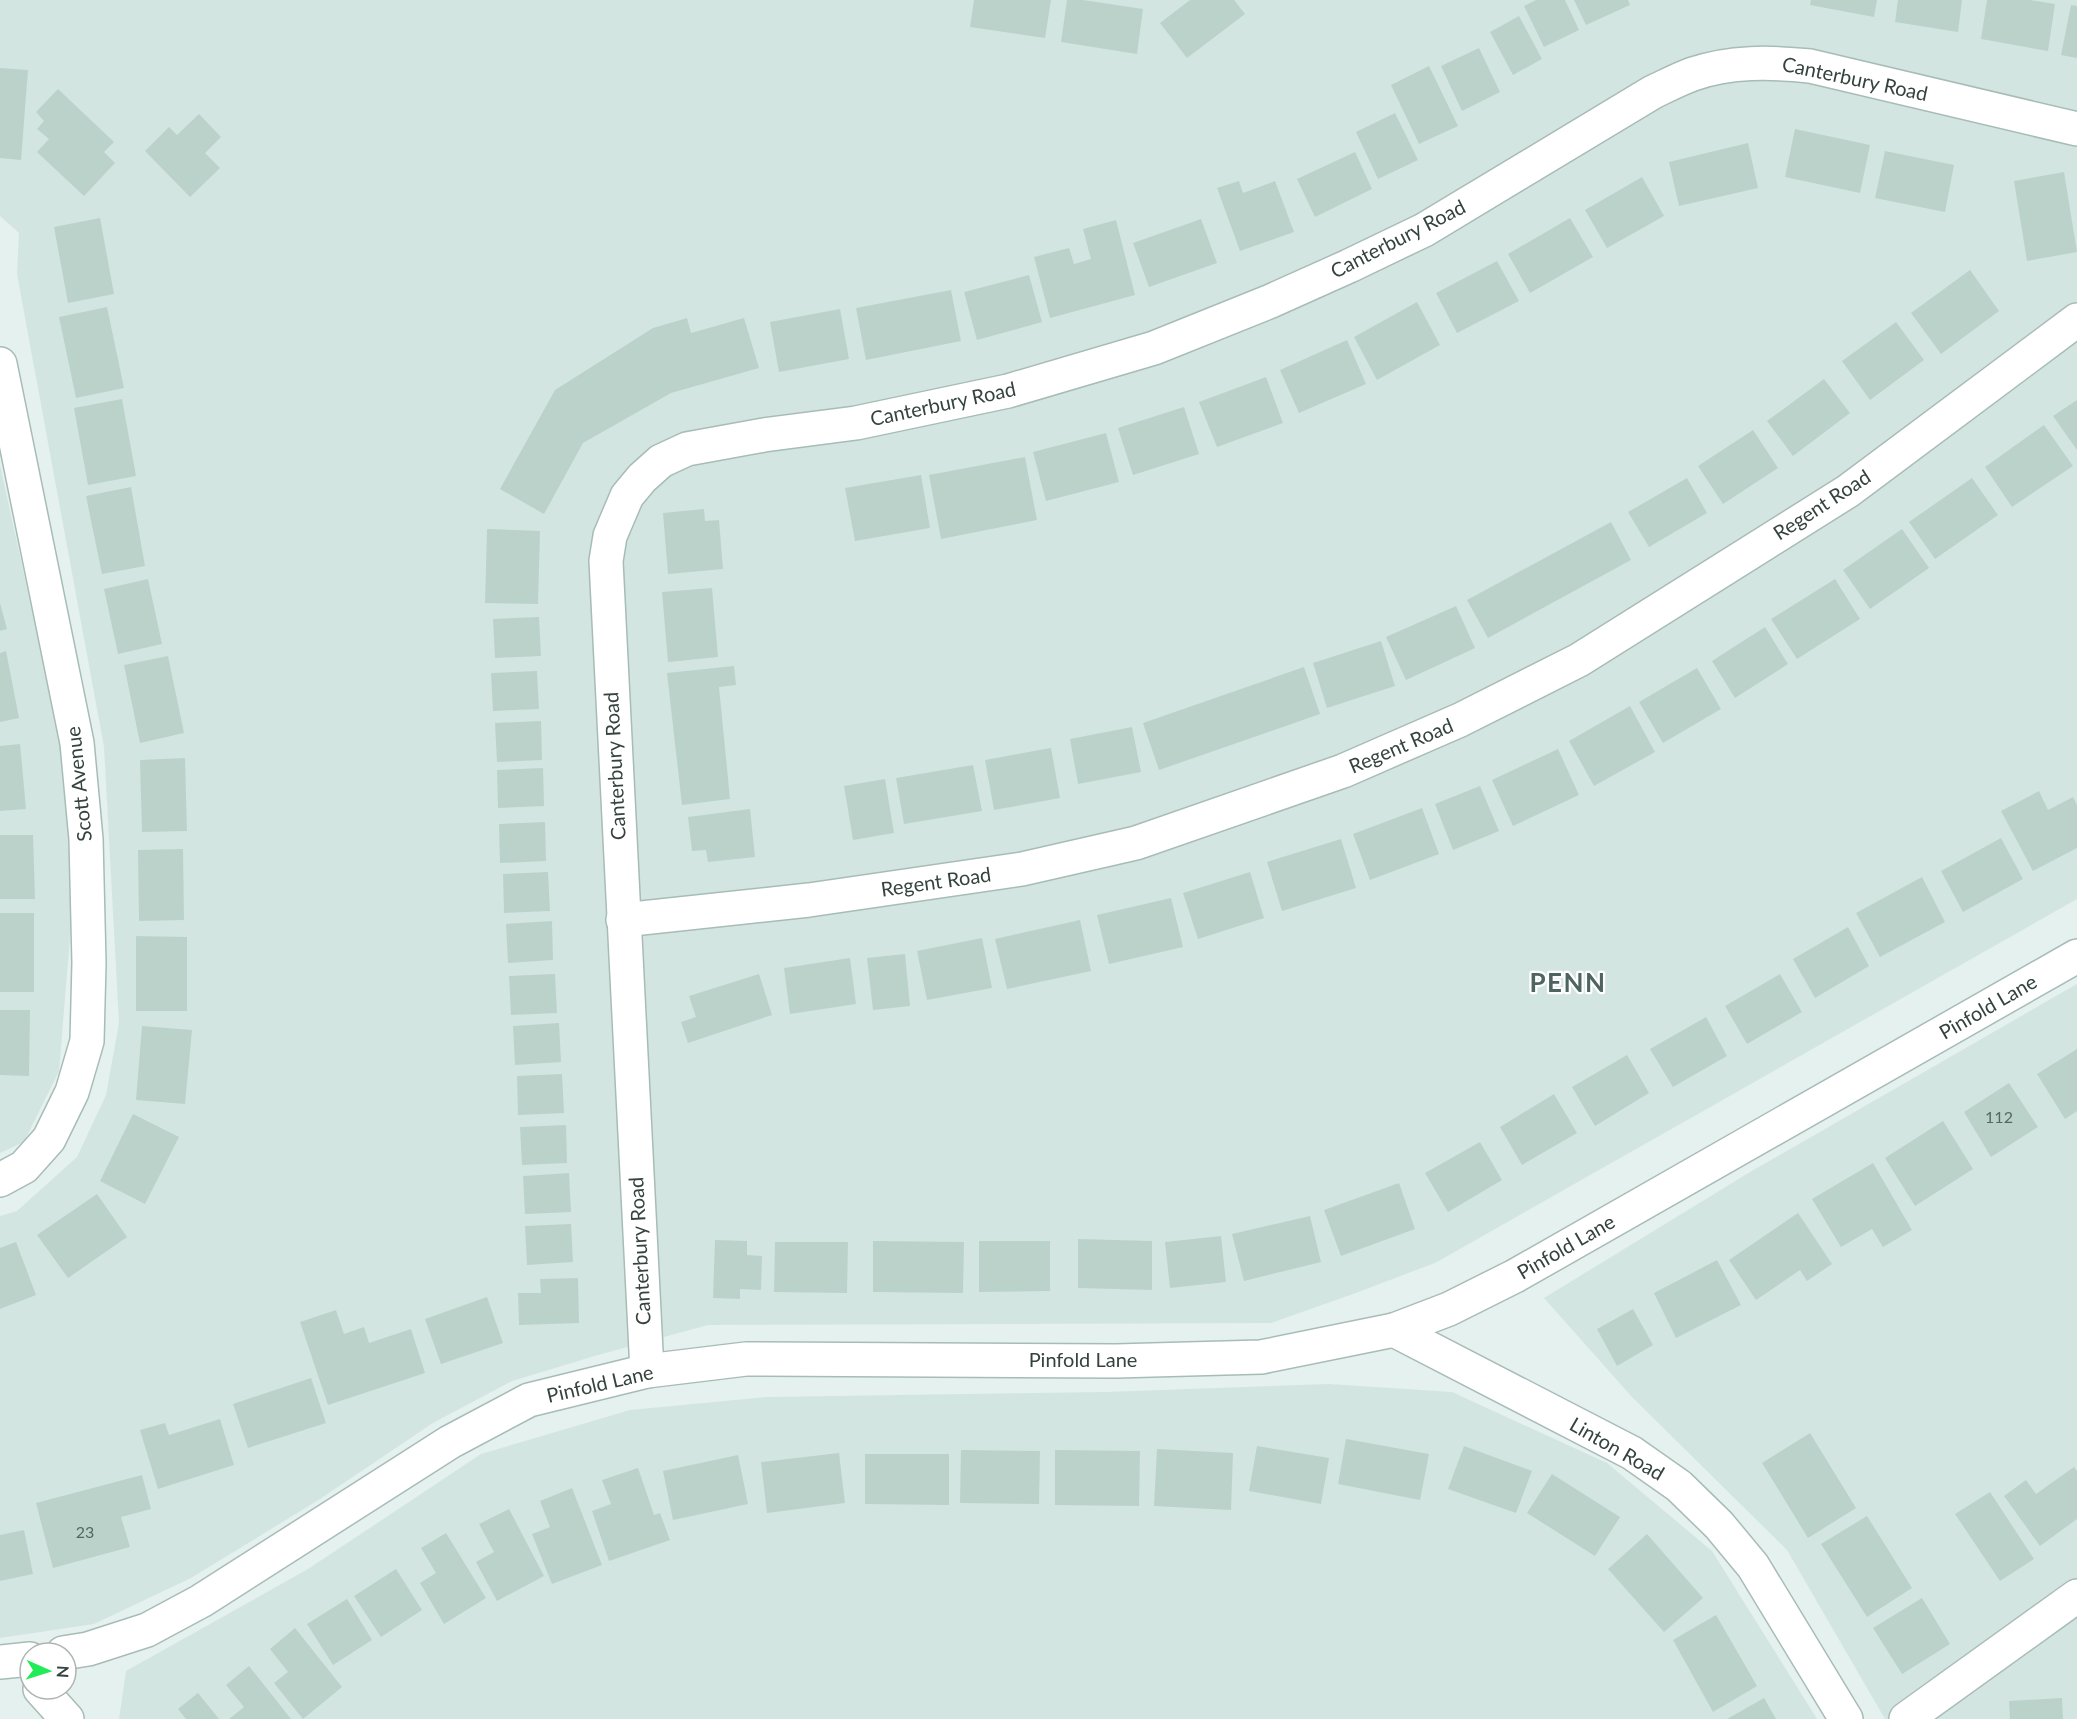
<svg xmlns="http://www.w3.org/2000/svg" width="2077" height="1719" viewBox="0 0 2077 1719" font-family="Lato,sans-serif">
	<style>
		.residential { fill: #d3e5e1 }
		.building { fill: #bbd2cb }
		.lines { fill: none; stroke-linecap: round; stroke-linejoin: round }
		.minor-casing { stroke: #a8bcb7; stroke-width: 36 }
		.minor { stroke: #fff; stroke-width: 33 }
		.labels { text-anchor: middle; stroke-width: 4.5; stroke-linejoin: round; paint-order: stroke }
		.number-label { font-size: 16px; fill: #566762 }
		.street-label { font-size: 20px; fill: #35433f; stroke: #fff }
		.district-label { font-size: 26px; font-weight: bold; letter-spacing: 1.5px; fill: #4d655e; stroke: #fff }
	</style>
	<rect width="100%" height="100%" fill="#e4f1ef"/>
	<g class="residential">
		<polygon points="0,0 2077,0 2077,899 1435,1263 1353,1294 1271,1323 708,1325 598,1355 512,1381 433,1423 320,1499 191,1578 94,1624 0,1638 0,1216 17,1211 77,1157 106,1095 119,1023 104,747 17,274 19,233 0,216"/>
		<polygon points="0,465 61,743 74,889 59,1071 24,1142 0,1153"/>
		<polygon points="2077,984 2077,1719 1885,1719 1787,1550 1632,1397 1544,1298 1750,1172"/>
		<polygon points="1329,1384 1452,1392 1607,1463 1712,1551 1817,1719 119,1719 126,1671 308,1569 481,1454 630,1410 766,1397 1106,1392"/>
	</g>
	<g class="building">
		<polygon points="974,0 1051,0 1045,38 970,27"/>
		<polygon points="1067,0 1083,0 1143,9 1137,54 1061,42"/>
		<polygon points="1190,0 1234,0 1245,14 1187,58 1160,23"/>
		<polygon points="1536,0 1565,0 1579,30 1544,47 1524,6"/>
		<polygon points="1574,0 1628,0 1630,5 1586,25"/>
		<polygon points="1811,0 1877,0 1874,17 1810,5"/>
		<polygon points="1898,0 1962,0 1958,32 1895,22"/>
		<polygon points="1987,0 2030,0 2055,4 2048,51 1981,39"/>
		<polygon points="2071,5 2077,6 2077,58 2061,55"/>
		<polygon points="1519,16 1542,59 1513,75 1490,32"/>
		<polygon points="1479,48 1500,92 1462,111 1441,66"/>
		<polygon points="1429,66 1458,126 1419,144 1391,85"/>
		<polygon points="0,68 28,70 21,160 0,158"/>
		<polygon points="58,89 114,142 104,152 115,163 84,196 37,152 49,139 37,129 44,121 36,112"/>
		<polygon points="1395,113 1418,160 1378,179 1356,132"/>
		<polygon points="199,114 221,137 205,153 220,168 190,197 145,151 169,127 177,135"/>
		<polygon points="1795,129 1870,145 1860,193 1785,177"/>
		<polygon points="1748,143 1758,188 1679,206 1669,162"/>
		<polygon points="1885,151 1954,165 1945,212 1875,198"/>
		<polygon points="1355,152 1372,189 1315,217 1297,179"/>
		<polygon points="2064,172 2077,252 2027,261 2014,181"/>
		<polygon points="1642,177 1664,216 1607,248 1585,210"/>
		<polygon points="1239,181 1243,193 1275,181 1294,232 1240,251 1217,188"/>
		<polygon points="100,218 114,294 68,303 54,227"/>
		<polygon points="1570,218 1593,257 1530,293 1508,254"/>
		<polygon points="1201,219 1217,263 1149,287 1133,243"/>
		<polygon points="1116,220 1135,295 1050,318 1034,257 1069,248 1074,264 1091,259 1083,229"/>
		<polygon points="1497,261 1519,301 1457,333 1436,293"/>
		<polygon points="1970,270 1999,311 1941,354 1911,313"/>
		<polygon points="1029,275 1042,322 977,340 964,292"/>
		<polygon points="951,290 961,341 866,360 856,308"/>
		<polygon points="1417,302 1440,345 1377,380 1354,337"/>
		<polygon points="107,307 124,388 76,398 59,317"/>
		<polygon points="840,309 849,359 779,372 770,322"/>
		<polygon points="687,318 691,333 744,318 759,368 671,393 583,443 544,514 500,489 555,390 653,328"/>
		<polygon points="1896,322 1924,360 1870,400 1842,361"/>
		<polygon points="1347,340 1366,384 1299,413 1280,370"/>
		<polygon points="1266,377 1283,423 1217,447 1199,402"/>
		<polygon points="1824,379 1850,413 1793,456 1767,421"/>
		<polygon points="122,399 136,476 88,485 74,408"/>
		<polygon points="2077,400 2077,450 2053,416"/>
		<polygon points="1184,407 1199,454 1133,475 1118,428"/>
		<polygon points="2044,425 2073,466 2012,507 1985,467"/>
		<polygon points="1753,430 1778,468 1723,504 1698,466"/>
		<polygon points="1106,433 1119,482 1046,501 1033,452"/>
		<polygon points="1025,457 1037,520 941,539 929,475"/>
		<polygon points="921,475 930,528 855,541 845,488"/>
		<polygon points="1687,478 1707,513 1649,547 1628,512"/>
		<polygon points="1972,478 1998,515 1935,559 1909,522"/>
		<polygon points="131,487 145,566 102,574 86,496"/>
		<polygon points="704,509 705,521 719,520 723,569 668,574 663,513"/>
		<polygon points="1611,522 1631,560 1488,638 1467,600"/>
		<polygon points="487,529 540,531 538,604 485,603"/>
		<polygon points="1902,529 1929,568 1870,609 1843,570"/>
		<polygon points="148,579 162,644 118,654 104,589"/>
		<polygon points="1835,579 1860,619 1797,659 1771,619"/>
		<polygon points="712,588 718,657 668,662 662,592"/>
		<polygon points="0,603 7,629 0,631"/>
		<polygon points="1456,606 1475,648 1406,680 1386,637"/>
		<polygon points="539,617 541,656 495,658 493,619"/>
		<polygon points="1765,627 1788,664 1735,698 1712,661"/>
		<polygon points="1381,641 1395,686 1327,708 1313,663"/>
		<polygon points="6,651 19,718 0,722 0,653"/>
		<polygon points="168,656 184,733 140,743 124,665"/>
		<polygon points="734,666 736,685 719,687 730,799 682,805 667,673"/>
		<polygon points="1304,667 1320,714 1159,770 1143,723"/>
		<polygon points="1697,668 1721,709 1663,743 1639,702"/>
		<polygon points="537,671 539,709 493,711 491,673"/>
		<polygon points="1630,706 1655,752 1594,786 1569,741"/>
		<polygon points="541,721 542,760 497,762 495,723"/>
		<polygon points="1132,727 1141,772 1078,784 1070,739"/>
		<polygon points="20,744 26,809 0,811 0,746"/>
		<polygon points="1051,748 1060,798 994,810 985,760"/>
		<polygon points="1558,749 1579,795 1513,826 1492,780"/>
		<polygon points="185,758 187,831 142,832 140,760"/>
		<polygon points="973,765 982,811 904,824 896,778"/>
		<polygon points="543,768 544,806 498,808 497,770"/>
		<polygon points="885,779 894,833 853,840 844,786"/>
		<polygon points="1480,786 1499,831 1453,850 1435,804"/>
		<polygon points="2039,791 2048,810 2073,797 2077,805 2077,848 2033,871 2001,811"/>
		<polygon points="1422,808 1439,854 1370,880 1353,834"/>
		<polygon points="750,809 755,857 708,862 706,850 692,851 688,817"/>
		<polygon points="545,822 546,861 500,863 499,824"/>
		<polygon points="0,835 33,835 35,899 0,899"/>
		<polygon points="2001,838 2023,879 1963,912 1941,871"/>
		<polygon points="1341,839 1356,888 1282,911 1267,862"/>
		<polygon points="183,849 184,920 139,921 138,850"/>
		<polygon points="548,872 550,911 504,913 503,874"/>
		<polygon points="1250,872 1264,918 1198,939 1183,893"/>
		<polygon points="1922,877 1945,922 1880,957 1856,913"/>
		<polygon points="1171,898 1183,947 1109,964 1097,915"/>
		<rect x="0" y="913" width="34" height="79"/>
		<polygon points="1080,920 1091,971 1007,989 995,939"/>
		<polygon points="552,921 553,960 508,963 506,924"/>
		<polygon points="1848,927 1869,966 1815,998 1793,959"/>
		<polygon points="136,936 187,937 187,1011 136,1011"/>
		<polygon points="982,938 992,988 927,1000 917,951"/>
		<polygon points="905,954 910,1006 873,1010 867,958"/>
		<polygon points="850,958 856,1004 790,1014 784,968"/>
		<polygon points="555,974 557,1013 511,1015 509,976"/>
		<polygon points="759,974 772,1015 688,1043 681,1022 696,1017 689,996"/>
		<polygon points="1780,974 1802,1012 1747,1044 1725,1006"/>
		<polygon points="0,1010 30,1010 29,1076 0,1075"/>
		<polygon points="1706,1017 1727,1056 1673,1087 1650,1049"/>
		<polygon points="559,1023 561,1062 515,1065 513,1026"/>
		<polygon points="142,1026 192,1030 185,1104 136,1100"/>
		<polygon points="2077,1049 2077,1111 2065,1119 2037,1074"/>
		<polygon points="1627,1055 1649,1093 1595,1126 1572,1087"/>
		<polygon points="562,1074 564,1113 518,1115 517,1076"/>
		<polygon points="2009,1083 2038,1127 1991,1157 1964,1112"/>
		<polygon points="1554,1094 1577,1133 1522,1165 1500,1127"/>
		<polygon points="133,1114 179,1137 145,1204 100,1181"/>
		<polygon points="1943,1121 1973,1169 1915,1206 1885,1158"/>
		<polygon points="566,1125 567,1163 522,1165 520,1127"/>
		<polygon points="1480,1142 1502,1180 1448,1212 1425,1173"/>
		<polygon points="1873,1163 1912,1230 1883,1247 1872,1229 1841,1247 1812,1199"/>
		<polygon points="569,1173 571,1212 525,1214 523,1176"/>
		<polygon points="1399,1183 1415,1229 1341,1256 1324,1210"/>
		<polygon points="97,1194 127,1237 68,1278 37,1235"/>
		<polygon points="1798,1213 1832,1264 1807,1281 1800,1270 1756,1300 1729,1260"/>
		<polygon points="1310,1216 1321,1262 1244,1281 1232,1234"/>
		<polygon points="571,1224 573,1262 527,1265 525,1226"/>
		<polygon points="1221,1236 1226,1282 1170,1288 1165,1242"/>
		<polygon points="1078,1239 1152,1241 1152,1290 1078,1288"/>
		<polygon points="715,1240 747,1241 747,1255 762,1256 761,1290 740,1289 740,1299 713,1298"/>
		<polygon points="873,1241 964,1242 963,1293 873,1292"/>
		<polygon points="979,1241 1050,1241 1050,1291 979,1292"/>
		<polygon points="16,1242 36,1295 0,1309 0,1248"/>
		<polygon points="775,1242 848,1242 847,1293 774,1292"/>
		<polygon points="1717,1260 1741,1305 1676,1338 1654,1293"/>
		<polygon points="578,1278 579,1323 519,1325 518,1293 541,1293 540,1279"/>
		<polygon points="487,1297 503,1343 441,1364 425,1319"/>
		<polygon points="1633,1309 1653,1345 1617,1366 1597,1329"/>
		<polygon points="336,1310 344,1334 364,1327 369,1343 411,1329 425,1373 328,1405 300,1322"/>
		<polygon points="311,1378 326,1423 248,1448 233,1404"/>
		<polygon points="220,1419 234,1465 158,1489 140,1430 165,1423 169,1435"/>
		<polygon points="1810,1433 1856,1508 1808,1538 1762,1463"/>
		<polygon points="1346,1439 1429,1454 1420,1500 1338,1484"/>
		<polygon points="1257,1446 1329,1458 1321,1504 1249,1491"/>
		<polygon points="1464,1446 1532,1471 1516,1513 1448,1489"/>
		<polygon points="1157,1449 1233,1453 1231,1510 1154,1506"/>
		<polygon points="961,1450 1040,1451 1039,1504 960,1503"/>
		<polygon points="1055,1450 1140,1451 1139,1506 1055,1505"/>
		<polygon points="839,1453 845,1503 767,1513 761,1462"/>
		<polygon points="865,1454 949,1454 949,1505 865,1504"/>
		<polygon points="738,1455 748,1504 673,1520 663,1471"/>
		<polygon points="2074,1467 2077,1471 2077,1519 2040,1546 2004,1496 2026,1480 2036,1494"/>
		<polygon points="638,1468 654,1515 660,1513 670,1540 609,1561 592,1511 611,1504 602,1480"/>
		<polygon points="1552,1474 1620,1517 1595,1556 1527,1513"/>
		<polygon points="142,1475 151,1509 121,1517 130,1547 53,1568 36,1503"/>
		<polygon points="572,1488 602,1565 552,1584 532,1534 550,1527 540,1501"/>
		<polygon points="1990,1492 2034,1559 2000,1581 1955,1514"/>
		<polygon points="509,1509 544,1576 497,1601 476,1562 494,1552 479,1524"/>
		<polygon points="1867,1516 1912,1588 1867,1617 1821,1544"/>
		<polygon points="24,1530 33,1574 0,1581 0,1535"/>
		<polygon points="446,1533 486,1598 444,1624 420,1583 436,1573 421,1548"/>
		<polygon points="1647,1534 1703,1598 1664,1632 1608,1569"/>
		<polygon points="396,1569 422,1610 381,1637 354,1596"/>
		<polygon points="1922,1598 1950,1644 1902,1674 1873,1628"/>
		<polygon points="347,1599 372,1640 333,1665 307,1624"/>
		<polygon points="1716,1615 1757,1686 1713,1712 1673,1640"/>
		<polygon points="295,1628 342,1687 303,1719 274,1683 288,1672 270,1649"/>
		<polygon points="249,1666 291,1719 229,1719 244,1707 226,1685"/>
		<polygon points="198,1693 219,1719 186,1719 178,1709"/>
		<polygon points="1764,1698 1776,1719 1727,1719"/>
		<polygon points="2062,1698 2063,1719 2010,1719 2009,1701"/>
	</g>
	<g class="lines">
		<defs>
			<g id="minor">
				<polyline points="0,364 77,743 86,839 89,963 87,1041 72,1092 49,1139 24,1167 0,1180"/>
				<polyline points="623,920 809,900 1022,869 1136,843 1343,771 1460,720 1579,660 1848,491 2077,320"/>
				<polyline points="1394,1330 1632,1453 1679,1486 1719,1525 1753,1566 1846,1719"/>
				<path d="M647,1371L606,561L610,536L627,496L642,478L661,461L687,449L764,435L856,423L1008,391L1154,348L1271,301L1349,266L1424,230L1653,92C1666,86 1679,79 1693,74C1731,61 1770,62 1810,66L2077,129"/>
				<polyline points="63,1653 88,1649 147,1630 201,1601 450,1442 529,1400 647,1371 746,1359 1116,1361 1261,1357 1394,1330 1449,1309 1515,1276 2077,956"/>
				<polyline points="0,1662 30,1659"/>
				<polyline points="40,1689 67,1719"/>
				<polyline points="1906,1719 2077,1596"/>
			</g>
		</defs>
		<use href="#minor" class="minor-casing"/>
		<use href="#minor" class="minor"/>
	</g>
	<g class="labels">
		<g class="number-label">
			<text x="1999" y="1123">112</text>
			<text x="85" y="1538">23</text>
		</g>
		<g class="street-label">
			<text transform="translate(1855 79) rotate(12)" y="7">Canterbury Road</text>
			<text transform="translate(1398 239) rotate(-27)" y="7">Canterbury Road</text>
			<text transform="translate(943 404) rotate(-12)" y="7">Canterbury Road</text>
			<text transform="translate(1822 505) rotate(-33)" y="7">Regent Road</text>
			<text transform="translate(1401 746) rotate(-23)" y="7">Regent Road</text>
			<text transform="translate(615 766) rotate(-93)" y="7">Canterbury Road</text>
			<text transform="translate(79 784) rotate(-96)" y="7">Scott Avenue</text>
			<text transform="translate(936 882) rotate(-8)" y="7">Regent Road</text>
			<text transform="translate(1988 1007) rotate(-30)" y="7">Pinfold Lane</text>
			<text transform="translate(1566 1247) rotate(-30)" y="7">Pinfold Lane</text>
			<text transform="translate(640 1251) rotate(-93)" y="7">Canterbury Road</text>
			<text x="1083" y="1367">Pinfold Lane</text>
			<text transform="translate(600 1384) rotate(-13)" y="7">Pinfold Lane</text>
			<text transform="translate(1617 1449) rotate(30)" y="7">Linton Road</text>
		</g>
		<g class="district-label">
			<text x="1568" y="992">PENN</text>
		</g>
	</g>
	<g transform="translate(48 1671) rotate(93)"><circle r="28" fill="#ffffff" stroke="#aeb4b2" stroke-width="1.5"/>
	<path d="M0-4.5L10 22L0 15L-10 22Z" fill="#21ec56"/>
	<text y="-9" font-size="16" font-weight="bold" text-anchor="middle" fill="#35433f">N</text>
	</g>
</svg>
